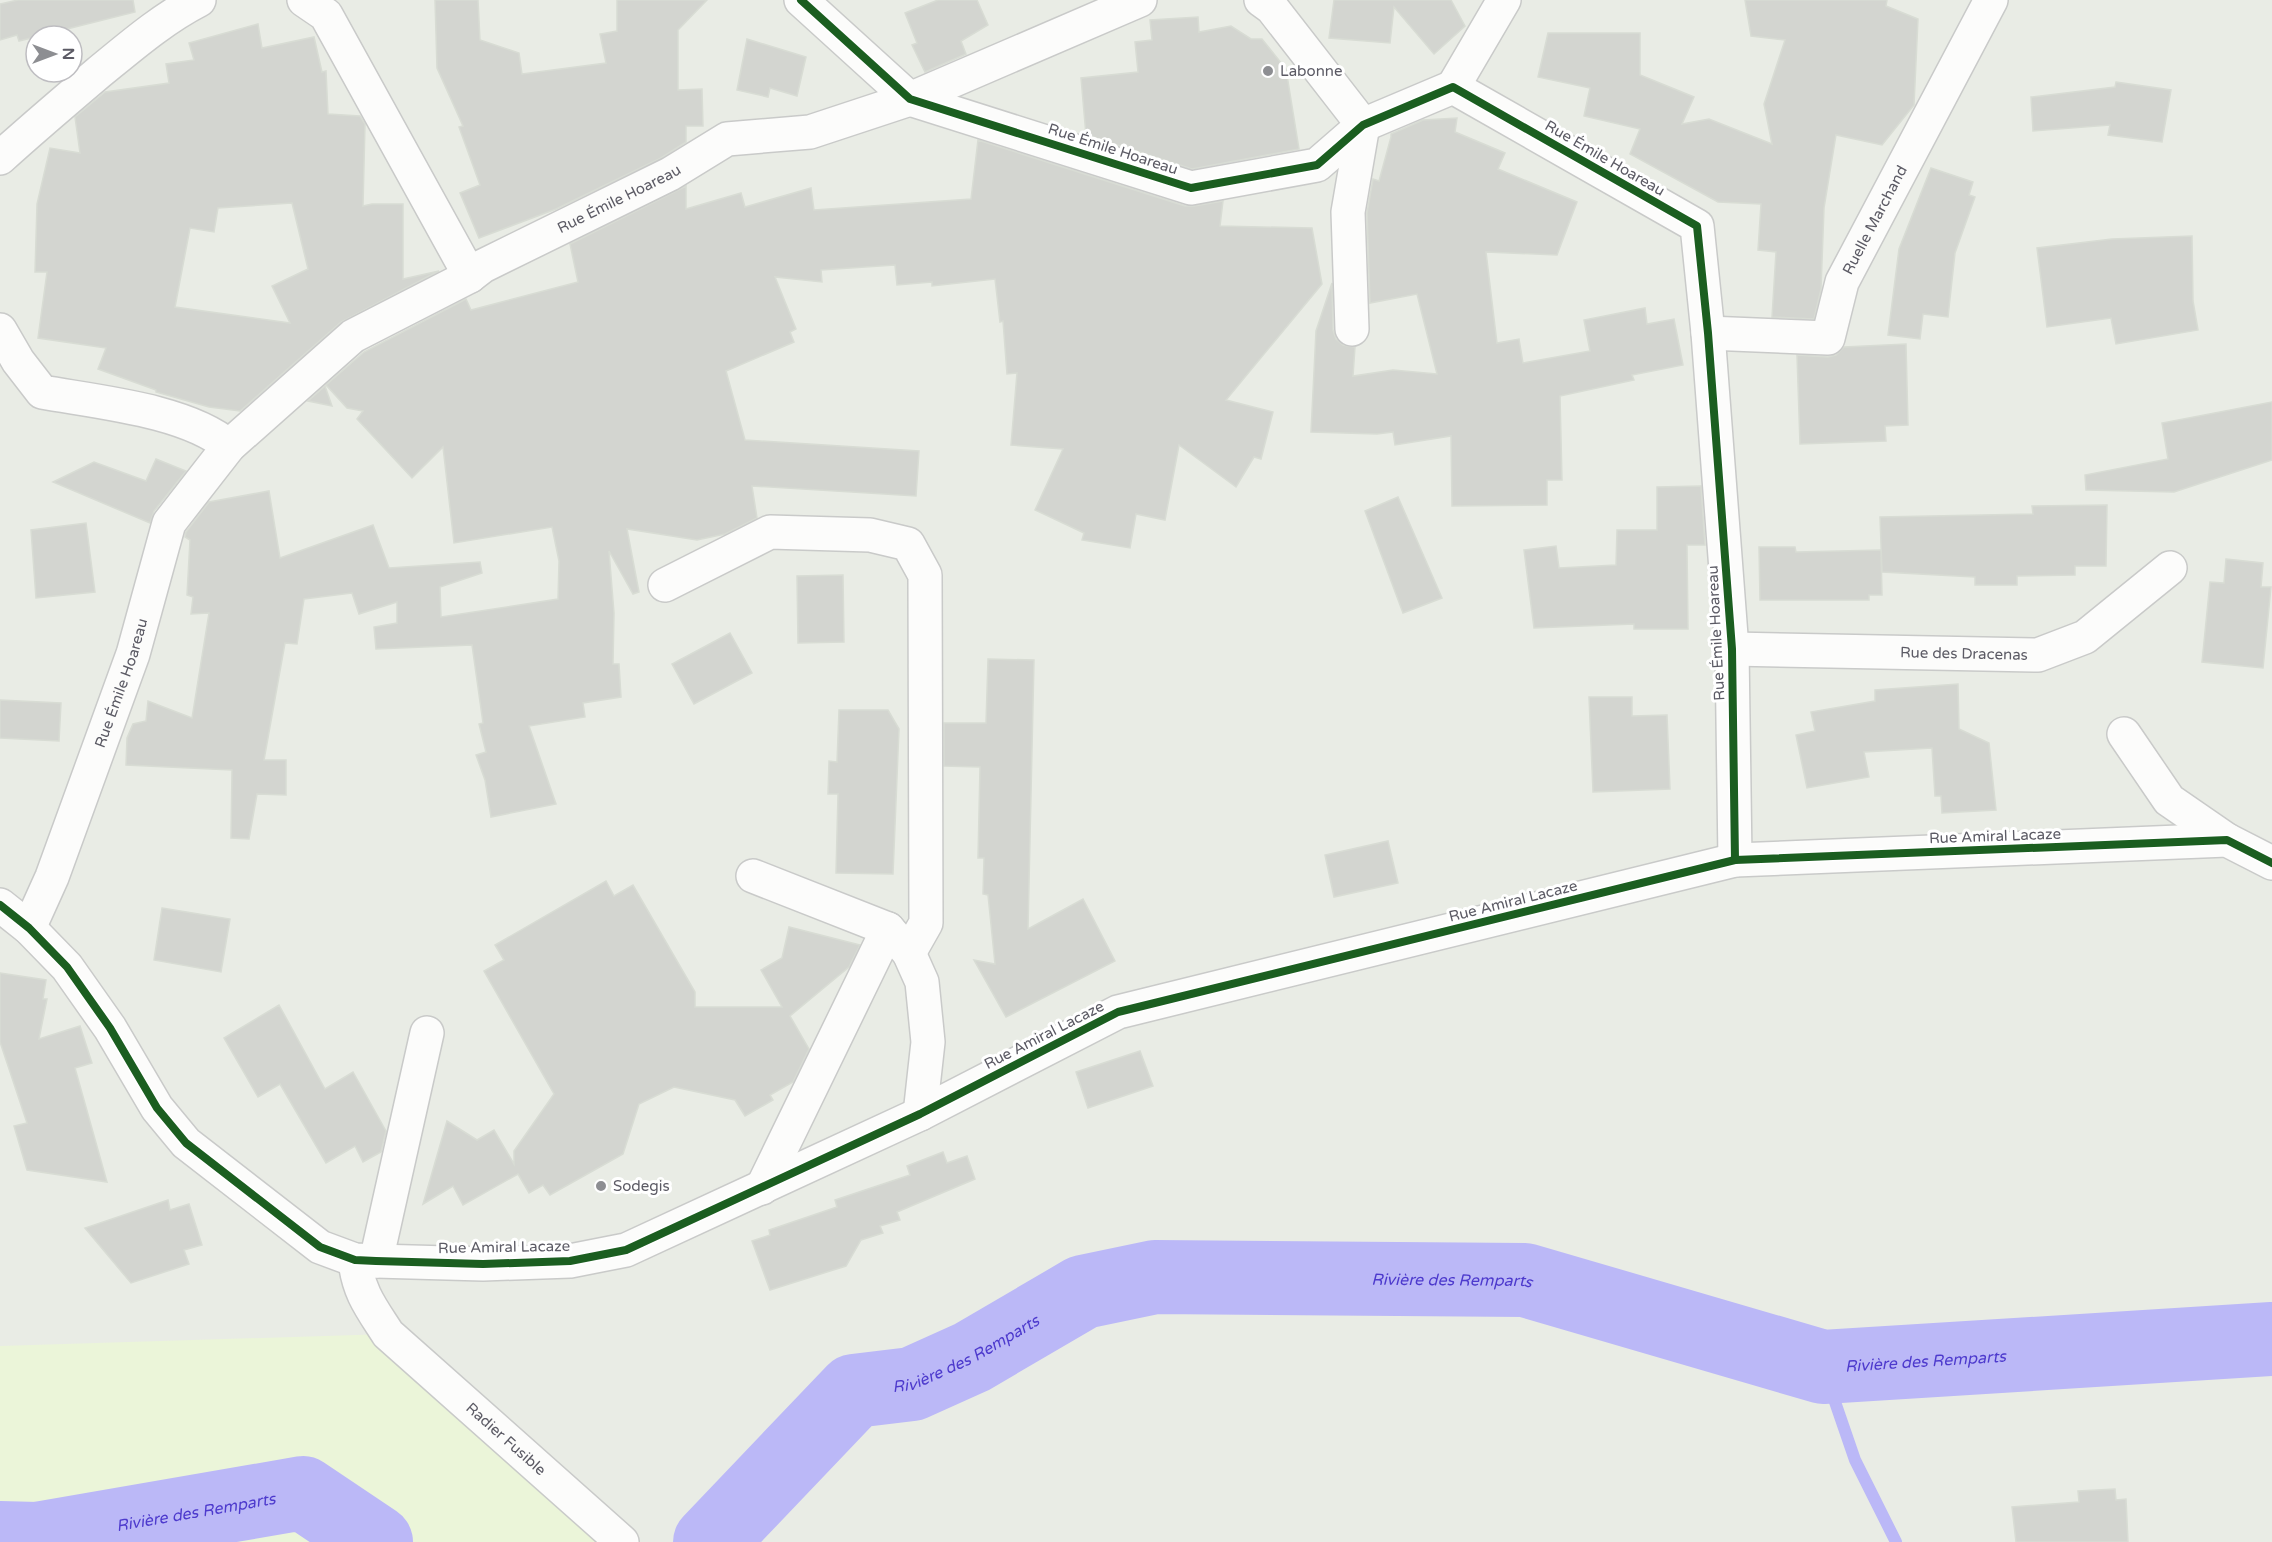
<svg xmlns="http://www.w3.org/2000/svg" width="2272" height="1542" viewBox="0 0 2272 1542" font-family="'Varela Round',sans-serif">
	<style>
		.sand { fill: #ebf5d9 }
		.lines { fill: none; stroke-linecap: round; stroke-linejoin: round }
		.stream { stroke: #bbb8f7; stroke-width: 12 }
		.river { stroke: #bbb8f7; stroke-width: 74 }
		.building { fill: #d3d5d0; stroke: #d8dcd4; stroke-width: 1.5; fill-rule: evenodd }
		.minor-casing { stroke: #c9cac9; stroke-width: 36 }
		.minor { stroke: #fcfcfb; stroke-width: 33 }
		.cycleway-casing { stroke: #fff; stroke-width: 11 }
		.cycleway { stroke: #1b5e20; stroke-width: 8 }
		.poi-dot { fill: #8d8e92; stroke: #fff; stroke-width: 2 }
		.labels { text-anchor: middle; stroke-width: 6; stroke-linejoin: round; paint-order: stroke }
		.poi-label { font-size: 15px; fill: #5c5b65; stroke: #fff; text-anchor: start }
		.street-label { font-size: 15px; fill: #5c5b65; stroke: #fff }
		.water-label { font-size: 16px; font-style: italic; fill: #4d3acd; stroke: #fff }
	</style>
	<rect width="100%" height="100%" fill="#e9ece5"/>
	<polygon class="sand" points="388,1334 622,1542 0,1542 0,1346"/>
	<g class="lines">
		<polyline class="stream" points="1823,1367 1855,1460 1896,1542"/>
		<g class="river">
			<path id="s1" d="M0,1538L37,1539L303,1493L376,1542"/>
			<path id="s2" d="M710,1542L854,1391L912,1384L972,1357L1083,1292L1155,1277L1525,1280L1823,1367L2272,1339"/>
		</g>
	</g>
	<g class="building">
		<polygon points="18,0 133,0 135,12 19,41 17,35 0,40 0,4"/>
		<polygon points="435,0 478,0 480,40 519,53 522,74 606,63 600,34 617,31 617,0 707,0 678,30 678,90 702,89 703,126 686,126 686,142 661,158 556,209 479,238 460,193 480,185 459,127 463,126 437,68"/>
		<polygon points="938,0 977,0 988,25 961,41 966,54 925,72 912,45 917,43 905,13"/>
		<polygon points="1334,0 1451,0 1465,26 1434,54 1394,7 1390,43 1329,38"/>
		<polygon points="1745,0 1887,0 1886,6 1918,19 1914,105 1882,145 1836,135 1824,208 1821,289 1814,319 1772,317 1776,252 1758,250 1761,204 1718,202 1630,154 1640,129 1584,116 1590,88 1538,77 1548,33 1640,33 1640,75 1694,97 1682,124 1709,119 1772,144 1764,104 1785,40 1751,36"/>
		<polygon points="1198,17 1199,32 1231,26 1251,39 1262,39 1286,69 1299,149 1192,169 1086,135 1081,78 1138,72 1135,42 1152,40 1150,20"/>
		<path d="M258,24L262,48L314,37L322,72L326,71L328,114L360,116L365,124L363,206L372,204H403V279L439,271L341,322L240,411L209,407L156,392V390L98,369L106,348L38,338L47,272H35L37,204L50,148L80,153L75,117L105,92L169,83L166,64L194,60L189,43ZM292,203L308,269L272,286L290,323L175,307L190,228L214,232L218,208Z"/>
		<polygon points="747,39 806,57 797,96 770,88 768,97 737,90"/>
		<polygon points="2116,82 2171,90 2162,142 2108,135 2110,125 2033,131 2031,97 2115,87"/>
		<polygon points="1457,118 1455,132 1505,153 1498,169 1577,202 1557,255 1486,252 1497,343 1519,339 1523,363 1590,351 1584,320 1645,308 1647,324 1674,319 1683,365 1632,375 1634,380 1560,396 1562,480 1547,480 1547,505 1452,506 1451,436 1395,445 1393,432 1377,434 1311,432 1316,331 1332,283 1333,330 1336,339 1343,345 1355,347 1353,376 1393,370 1437,374 1417,294 1370,303 1367,213 1373,179 1379,181 1391,137 1391,134 1423,120"/>
		<polygon points="978,140 1185,206 1194,206 1223,201 1220,226 1312,228 1322,284 1226,400 1273,412 1261,459 1254,457 1236,487 1179,445 1165,520 1136,514 1130,548 1082,540 1084,533 1035,510 1063,449 1011,445 1017,373 1007,374 1003,321 1000,322 995,279 932,286 932,282 897,285 895,265 821,270 822,282 775,277 796,329 790,332 794,342 726,371 745,440 919,451 916,496 752,486 757,518 725,534 697,540 627,529 639,592 633,594 609,551 614,613 613,664 619,664 621,697 583,703 585,717 529,726 556,804 491,817 485,780 476,755 486,752 479,724 483,723 472,645 376,649 374,627 397,623 397,602 359,614 352,593 304,599 297,644 285,643 264,760 286,760 286,795 257,794 249,839 231,838 232,770 126,765 127,738 133,724 146,721 148,701 192,718 209,613 191,614 193,597 187,595 190,540 185,537 186,532 209,502 269,491 280,558 373,525 389,568 480,562 482,573 440,587 441,617 558,599 559,561 552,527 454,543 443,447 412,478 357,419 363,411 347,408 326,385 364,352 466,299 471,310 578,282 570,244 686,186 686,209 741,193 745,207 811,188 814,210 971,199"/>
		<polygon points="1931,168 1973,182 1969,195 1975,197 1955,253 1948,317 1923,314 1920,339 1888,335 1899,249"/>
		<polygon points="2192,236 2193,301 2198,330 2116,344 2111,318 2047,327 2037,248 2112,239"/>
		<polygon points="1906,344 1908,425 1885,426 1886,441 1800,444 1797,355 1828,357 1836,355 1844,347"/>
		<polygon points="325,386 332,406 308,401"/>
		<polygon points="2272,402 2272,460 2174,492 2086,490 2085,475 2168,459 2162,423"/>
		<polygon points="156,459 186,471 154,511 150,523 53,482 94,462 146,481"/>
		<polygon points="1701,486 1705,545 1687,545 1688,629 1634,629 1634,624 1534,628 1524,550 1556,546 1559,568 1616,565 1617,530 1657,530 1657,487"/>
		<polygon points="1398,497 1442,598 1403,613 1365,511"/>
		<polygon points="2107,505 2106,566 2075,566 2075,575 2017,576 2017,585 1975,585 1975,577 1882,572 1880,517 2033,514 2032,506"/>
		<polygon points="86,523 95,592 36,598 31,530"/>
		<polygon points="1759,547 1795,547 1796,552 1881,550 1882,595 1869,595 1869,600 1760,600"/>
		<polygon points="2226,559 2263,563 2261,587 2271,587 2263,668 2202,662 2210,582 2224,583"/>
		<polygon points="843,575 844,642 798,643 797,576"/>
		<polygon points="730,633 752,673 694,704 672,664"/>
		<polygon points="988,659 1034,660 1028,929 1083,899 1115,961 1006,1017 974,960 995,964 988,895 983,894 984,858 978,858 980,767 944,766 944,723 986,723"/>
		<polygon points="1958,684 1959,729 1989,743 1996,810 1942,813 1941,796 1935,796 1932,748 1864,752 1869,777 1807,788 1796,735 1815,731 1811,712 1875,701 1875,690"/>
		<polygon points="1589,697 1632,697 1632,716 1667,715 1670,789 1593,792"/>
		<polygon points="0,700 61,703 59,741 0,738"/>
		<polygon points="839,710 888,710 899,729 893,874 836,873 838,794 828,794 829,761 837,762"/>
		<polygon points="1388,841 1398,883 1334,897 1325,855"/>
		<polygon points="606,881 614,896 633,885 695,992 695,1007 782,1007 761,970 782,958 789,927 860,945 849,967 790,1016 809,1049 793,1082 770,1095 773,1100 745,1116 735,1100 674,1087 639,1104 623,1154 550,1195 543,1185 529,1193 518,1174 463,1205 453,1186 423,1204 447,1121 477,1140 494,1130 514,1164 514,1151 554,1094 484,971 504,960 495,945"/>
		<polygon points="162,908 230,919 221,972 154,960"/>
		<polygon points="0,973 46,980 43,999 47,999 39,1039 80,1026 92,1063 75,1068 107,1182 27,1170 14,1126 27,1123 0,1042"/>
		<polygon points="279,1005 325,1089 353,1072 386,1131 381,1152 363,1162 355,1146 326,1163 280,1084 258,1097 224,1038"/>
		<polygon points="1140,1051 1153,1086 1088,1108 1076,1072"/>
		<polygon points="943,1152 947,1163 967,1156 975,1179 897,1212 900,1220 880,1226 883,1233 861,1240 846,1266 770,1290 752,1241 770,1235 769,1230 837,1207 835,1200 910,1175 907,1166"/>
		<polygon points="168,1200 170,1210 189,1204 202,1245 184,1250 189,1264 131,1283 85,1228"/>
		<polygon points="2115,1489 2116,1500 2126,1499 2128,1542 2016,1542 2012,1507 2079,1502 2078,1491"/>
	</g>
	<g class="lines">
		<defs>
			<g id="minor">
				<polyline points="304,0 326,15 470,276"/>
				<polyline points="801,0 910,99 1191,188 1317,165 1363,125 1453,87 1697,226 1708,333 1732,649 1735,860"/>
				<polyline points="1261,0 1272,8 1363,125 1348,212 1352,329"/>
				<polyline points="1453,87 1504,0"/>
				<path d="M0,158C32,129 65,101 98,73C130,47 162,19 199,0"/>
				<path d="M0,330L18,361L42,392C97,402 186,410 229,446"/>
				<path id="s3" d="M1708,333L1828,338L1842,282L1991,0"/>
				<polyline points="665,585 770,532 870,535 908,544 925,575 926,923 909,953"/>
				<path id="s4" d="M1732,649L2038,655L2085,637L2170,568"/>
				<polyline points="2124,734 2169,800 2227,840"/>
				<polyline points="753,876 888,929 909,953 922,982 928,1042 920,1114"/>
				<polyline points="0,905 29,928 67,967 110,1028 157,1108 186,1143 320,1247 355,1260 376,1261 483,1264 570,1261 626,1250 920,1114 1118,1012 1735,860 2227,840 2272,863"/>
				<path id="s5" d="M29,928L52,877L133,654L169,523L229,446L353,336L470,276L483,266L670,174L727,139L810,132L910,99L1140,0"/>
				<polyline points="762,1188 888,929"/>
				<path id="s6" d="M355,1260C358,1292 372,1309 388,1334L622,1542"/>
				<polyline points="376,1261 427,1033"/>
			</g>
		</defs>
		<use href="#minor" class="minor-casing"/>
		<use href="#minor" class="minor"/>
		<defs>
			<g id="cycleway">
				<polyline points="801,0 910,99 1191,188 1317,165 1363,125 1453,87 1697,226 1708,333 1732,649 1735,860"/>
				<polyline points="0,905 29,928 67,967 110,1028 157,1108 186,1143 320,1247 355,1260 376,1261 483,1264 570,1261 626,1250 920,1114 1118,1012 1735,860 2227,840 2272,863"/>
			</g>
		</defs>
		<use href="#cycleway" class="cycleway-casing"/>
		<use href="#cycleway" class="cycleway"/>
	</g>
	<g class="poi-dot">
		<circle cx="1268" cy="71" r="6"/>
		<circle cx="601" cy="1186" r="6"/>
	</g>
	<g class="labels">
		<g class="poi-label">
			<text x="1280" y="76">Labonne</text>
			<text x="613" y="1191">Sodegis</text>
		</g>
		<g class="street-label">
			<text transform="translate(1113 149) rotate(18)" y="5">Rue Émile Hoareau</text>
			<text transform="translate(1605 158) rotate(30)" y="5">Rue Émile Hoareau</text>
			<text dy="5" stroke="none"><textPath href="#s5" startOffset="992">Rue Émile Hoareau</textPath></text>
			<text dy="5" stroke="none"><textPath href="#s3" startOffset="248">Ruelle Marchand</textPath></text>
			<text transform="translate(1716 633) rotate(-93)" y="5">Rue Émile Hoareau</text>
			<text dy="5" stroke="none"><textPath href="#s4" startOffset="232">Rue des Dracenas</textPath></text>
			<text dy="5" stroke="none"><textPath href="#s5" startOffset="262">Rue Émile Hoareau</textPath></text>
			<text transform="translate(1995 836) rotate(-2)" y="5">Rue Amiral Lacaze</text>
			<text transform="translate(1513 901) rotate(-14)" y="5">Rue Amiral Lacaze</text>
			<text transform="translate(1044 1035) rotate(-27)" y="5">Rue Amiral Lacaze</text>
			<text transform="translate(504 1247) rotate(-1)" y="5">Rue Amiral Lacaze</text>
			<text dy="5" stroke="none"><textPath href="#s6" startOffset="240">Radier Fusible</textPath></text>
		</g>
		<g class="water-label">
			<text dy="6" stroke="none"><textPath href="#s2" startOffset="832">Rivière des Remparts</textPath></text>
			<text dy="6" stroke="none"><textPath href="#s2" startOffset="328">Rivière des Remparts</textPath></text>
			<text dy="6" stroke="none"><textPath href="#s2" startOffset="1318">Rivière des Remparts</textPath></text>
			<text dy="6" stroke="none"><textPath href="#s1" startOffset="198">Rivière des Remparts</textPath></text>
		</g>
	</g>
	<g transform="translate(54 54) rotate(90)"><circle r="28" fill="#ffffff" stroke="#bebdc1" stroke-width="1.5"/>
	<path d="M0-4.5L10 22L0 15L-10 22Z" fill="#8d8e92"/>
	<text y="-9" font-size="16" font-weight="bold" text-anchor="middle" fill="#5c5b65">N</text>
	</g>
</svg>
